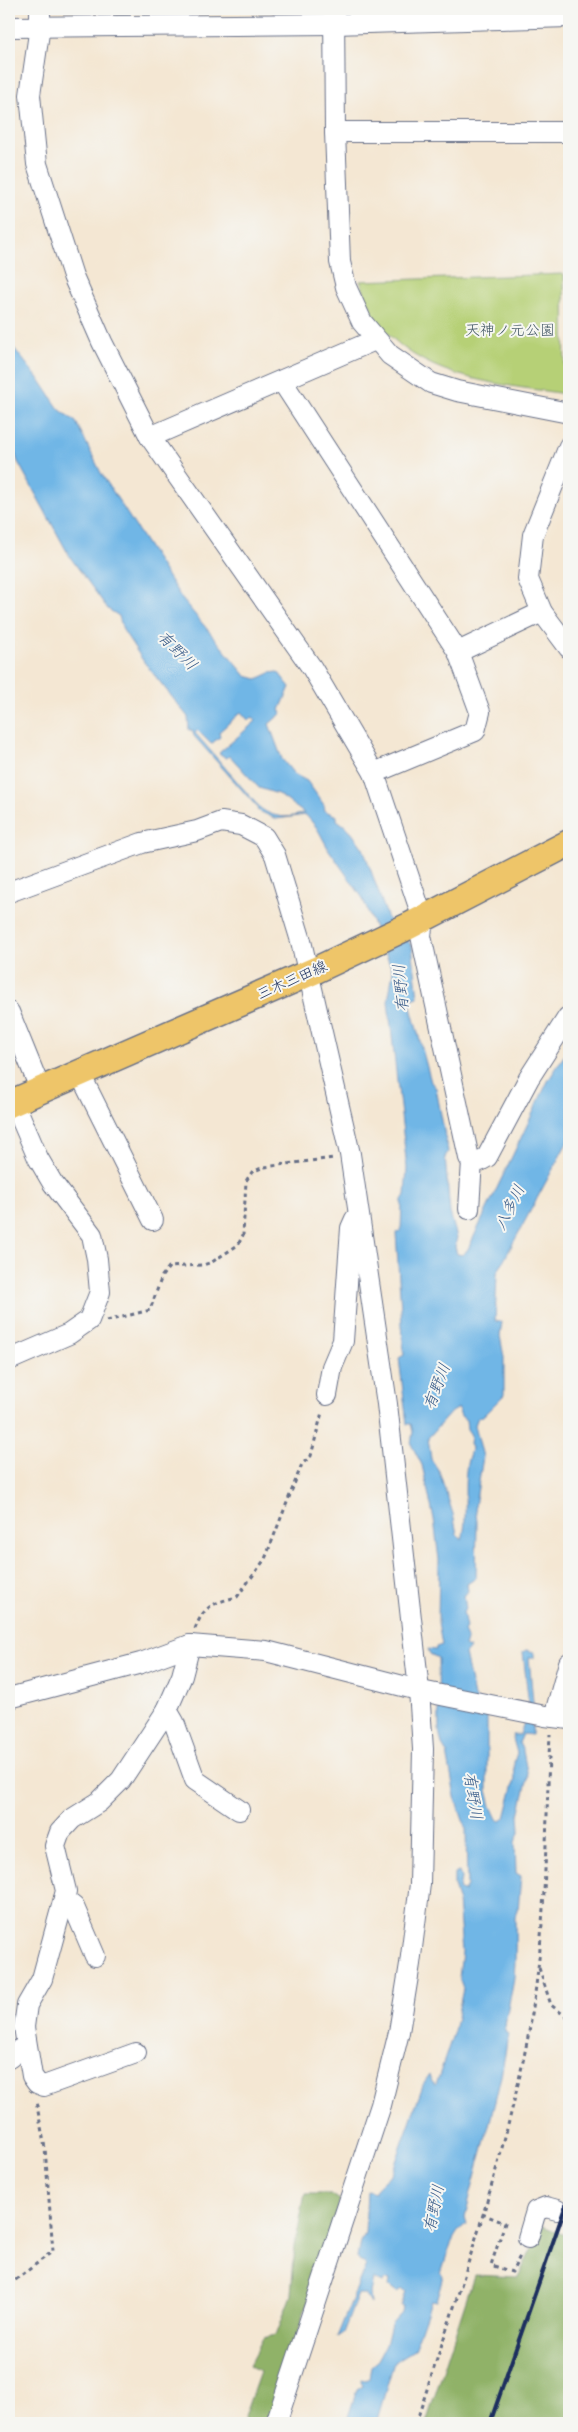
<svg xmlns="http://www.w3.org/2000/svg" width="578" height="2432" viewBox="0 0 578 2432" font-family="Delius,'Klee One',sans-serif">
	<style>
		.green { fill: #b6d076; stroke: #68806a }
		.forest { fill: #90b267; stroke: #567062 }
		.water { fill: #6fb6e6; stroke: #4572a2; fill-rule: evenodd }
		.lines { fill: none; stroke-linecap: round; stroke-linejoin: round }
		.minor-casing { stroke: #676f87; stroke-width: 22 }
		.major-casing { stroke: #676f87; stroke-width: 29 }
		.path { stroke: #676f87; stroke-width: 3; stroke-dasharray: 4 4; stroke-linecap: butt }
		.minor { stroke: #fff; stroke-width: 20 }
		.major { stroke: #eec569; stroke-width: 26 }
		.rail { stroke: #1b2f5e; stroke-width: 4 }
		.labels { text-anchor: middle; stroke-width: 4; stroke-linejoin: round; paint-order: stroke }
		.park-label { font-size: 15px; fill: #425764; stroke: #f6f6f2 }
		.street-label { font-size: 15px; fill: #1b2f5e; stroke: #f6f6f2 }
		.water-label { font-size: 16px; font-style: italic; fill: #345887; stroke: #f6f6f2 }
	</style>
	<rect width="100%" height="100%" fill="#f6f6f2"/>
	<filter id="ink" filterUnits="userSpaceOnUse"><feTurbulence type="fractalNoise" baseFrequency=".02" numOctaves="2"/><feDisplacementMap in="SourceGraphic" scale="10" xChannelSelector="R" yChannelSelector="G"/><feConvolveMatrix kernelMatrix="1 2 1 2 8 2 1 2 1" color-interpolation-filters="sRGB"/></filter>
	<filter id="wash" filterUnits="userSpaceOnUse"><feTurbulence type="fractalNoise" baseFrequency=".0096" numOctaves="4" result="noise"/><feDisplacementMap in="SourceGraphic" scale="20" xChannelSelector="R" yChannelSelector="G"/><feGaussianBlur stdDeviation="1.12" result="paint"/><feColorMatrix in="noise" values="0 0 0 0 0 0 0 0 0 0 0 0 0 0 0 0 0 1.4 0 .05"/><feComposite in="paint" operator="in"/></filter>
	<g filter="url(#wash)">
		<rect width="100%" height="100%" fill="#f4e7d3"/>
		<path class="green" d="M564,274L565,394C503,384 428,381 384,329C373,317 366,296 360,281Z"/>
		<g class="forest">
			<polygon points="305,2194 331,2194 340,2200 269,2423 245,2423 244,2417 260,2372 249,2365 263,2338 276,2335 291,2295 295,2245"/>
			<polygon points="543,2226 569,2237 569,2423 426,2423 474,2275 518,2277"/>
		</g>
		<path class="water" d="M9,342L41,382L59,409L76,422L101,473L182,599L246,676L257,679L270,673L278,672L290,687L280,710L282,713L269,724L282,759L294,774L307,781L324,805L325,811L337,816V820L348,828L363,848L388,919L412,946L418,997L409,1000L431,1082L436,1088L448,1152L445,1157L450,1213L457,1237L455,1247L457,1254L463,1255L468,1249L548,1081L569,1048V1139L497,1273L495,1321L502,1322L500,1336L504,1357V1395L483,1416L478,1417L475,1425L483,1457L475,1506L477,1522L476,1578L467,1584L468,1591L464,1596L466,1609L463,1612L466,1627L464,1631L467,1638L464,1646L470,1648L465,1654L474,1697L487,1714V1790L491,1806L497,1819L501,1821L505,1818L515,1779L514,1762L517,1753L512,1735H520L529,1706L523,1652L526,1650L534,1652V1658H529L533,1702L532,1735L523,1734L519,1743L523,1751L528,1777L519,1815L520,1830L515,1842L516,1873L521,1876L518,1910L515,1917C515,1937 516,1958 514,1977C512,1996 505,2013 505,2032L508,2034C500,2097 479,2155 465,2217L467,2224C452,2231 446,2259 441,2273L443,2275L436,2302L431,2301L414,2350L394,2362L376,2423H346L357,2390L362,2387L361,2380L365,2381L369,2379L371,2366L378,2360L386,2345L391,2324L402,2312L403,2306H401L406,2291L401,2289L397,2292L389,2286L390,2280L387,2279L383,2283L373,2278L370,2293L371,2304L365,2294H358L343,2333L337,2337L366,2265L357,2258L360,2242L365,2233L367,2191L375,2193L376,2188L392,2173L423,2085L430,2075L432,2082L436,2085L454,2031L463,1989L459,1978L462,1952L458,1900L454,1885V1874L459,1872L461,1878L459,1889L464,1892L467,1886L466,1827L456,1802L447,1753L442,1745L439,1730L438,1658L430,1654L428,1649L436,1650V1647L442,1645L438,1623L439,1560L434,1519L422,1465L411,1444L413,1432L411,1424H407L399,1358L404,1355L396,1233L401,1231L402,1200L405,1195L407,1168L388,1001L393,972L362,897L329,850L317,828L306,815L276,819L257,810L258,808L194,736L192,730H189L188,717L144,662L123,630L119,616L108,609L70,557L18,462L9,436ZM241,712L248,720L253,717L256,721L219,753L226,758L230,756L259,788L278,794L304,813C288,819 274,818 260,808L195,733L197,730L211,744L220,737L219,732ZM458,1408L461,1416L466,1420L467,1429L471,1435L470,1444L472,1448C459,1476 470,1511 462,1540L457,1534L453,1514L439,1471L431,1459L428,1438L451,1412Z"/>
	</g>
	<g filter="url(#ink)">
		<g class="lines">
			<defs>
				<g id="minor">
					<polyline points="40,9 40,26 30,95 37,164 73,276 102,342 150,437 312,668 374,773 423,919 421,936 469,1158 472,1161 480,1161 487,1157 529,1078 568,1017"/>
					<polyline points="334,9 335,132 340,262 346,287 362,322 390,355 431,383 457,391 569,413"/>
					<polyline points="9,27 335,24 569,17"/>
					<polyline points="335,132 569,132"/>
					<polyline points="282,381 458,652 480,712 475,731 374,773"/>
					<polyline points="150,437 375,340"/>
					<polyline points="569,446 533,535 528,579 542,612 569,648"/>
					<polyline points="458,652 542,612"/>
					<polyline points="9,892 142,843 197,831 221,822 241,825 264,837 275,855 301,941 350,1154 387,1404 419,1690 423,1749 420,1884 410,1964 399,2032 381,2105 276,2423"/>
					<polyline points="9,1012 41,1091"/>
					<polyline points="80,1074 153,1220"/>
					<polyline points="469,1209 472,1161"/>
					<polyline points="9,1360 69,1334 89,1320 100,1292 97,1259 92,1235 52,1182 38,1158 14,1102"/>
					<polyline points="327,1395 332,1367 343,1341 351,1228 355,1219"/>
					<polyline points="9,1698 141,1663 190,1645 266,1651 426,1692 545,1716 569,1719"/>
					<polyline points="167,1710 174,1722 195,1780 239,1810"/>
					<polyline points="554,1717 569,1663"/>
					<polyline points="64,1899 74,1907 95,1956"/>
					<polyline points="136,2053 44,2086 37,2083 32,2076 24,2027 27,2005 42,1979 66,1891 55,1846 60,1832 72,1819 99,1802 121,1780 167,1710 182,1676 190,1645"/>
					<polyline points="9,2058 26,2045"/>
					<polyline points="528,2238 536,2211 546,2207 557,2210"/>
				</g>
				<polyline id="major" points="9,1104 316,970 409,926 569,843"/>
			</defs>
			<use href="#minor" class="minor-casing"/>
			<use href="#major" class="major-casing"/>
			<g class="path">
				<polyline points="107,1321 150,1310 162,1276 169,1267 203,1265 212,1262 238,1245 243,1235 246,1181 252,1172 264,1167 333,1158"/>
				<path d="M195,1629C204,1605 214,1603 237,1597L265,1559L302,1464L311,1456L322,1412"/>
				<polyline points="539,1968 551,2005 569,2019"/>
				<polyline points="482,2214 505,2223 491,2265 512,2272 521,2254"/>
				<polyline points="9,2285 53,2251 45,2148 36,2101"/>
				<path d="M416,2423C457,2297 501,2172 527,2042C547,1940 545,1837 550,1734"/>
			</g>
			<use href="#minor" class="minor"/>
			<use href="#major" class="major"/>
			<polyline class="rail" points="490,2423 569,2196"/>
		</g>
	</g>
	<g class="labels">
		<g class="park-label">
			<text x="510" y="335">天神ノ元公園</text>
		</g>
		<g class="street-label">
			<text transform="translate(292 980) rotate(-24)" y="5">三木三田線</text>
		</g>
		<g class="water-label">
			<text transform="translate(178 650) rotate(45)" y="6">有野川</text>
			<text transform="translate(400 988) rotate(-95)" y="6">有野川</text>
			<text transform="translate(509 1207) rotate(-64)" y="6">八多川</text>
			<text transform="translate(436 1386) rotate(-69)" y="6">有野川</text>
			<text transform="translate(474 1796) rotate(81)" y="6">有野川</text>
			<text transform="translate(433 2208) rotate(-78)" y="6">有野川</text>
		</g>
	</g>
	<rect width="578" height="2432" fill="none" stroke="#f6f6f2" stroke-width="30"/>
</svg>
